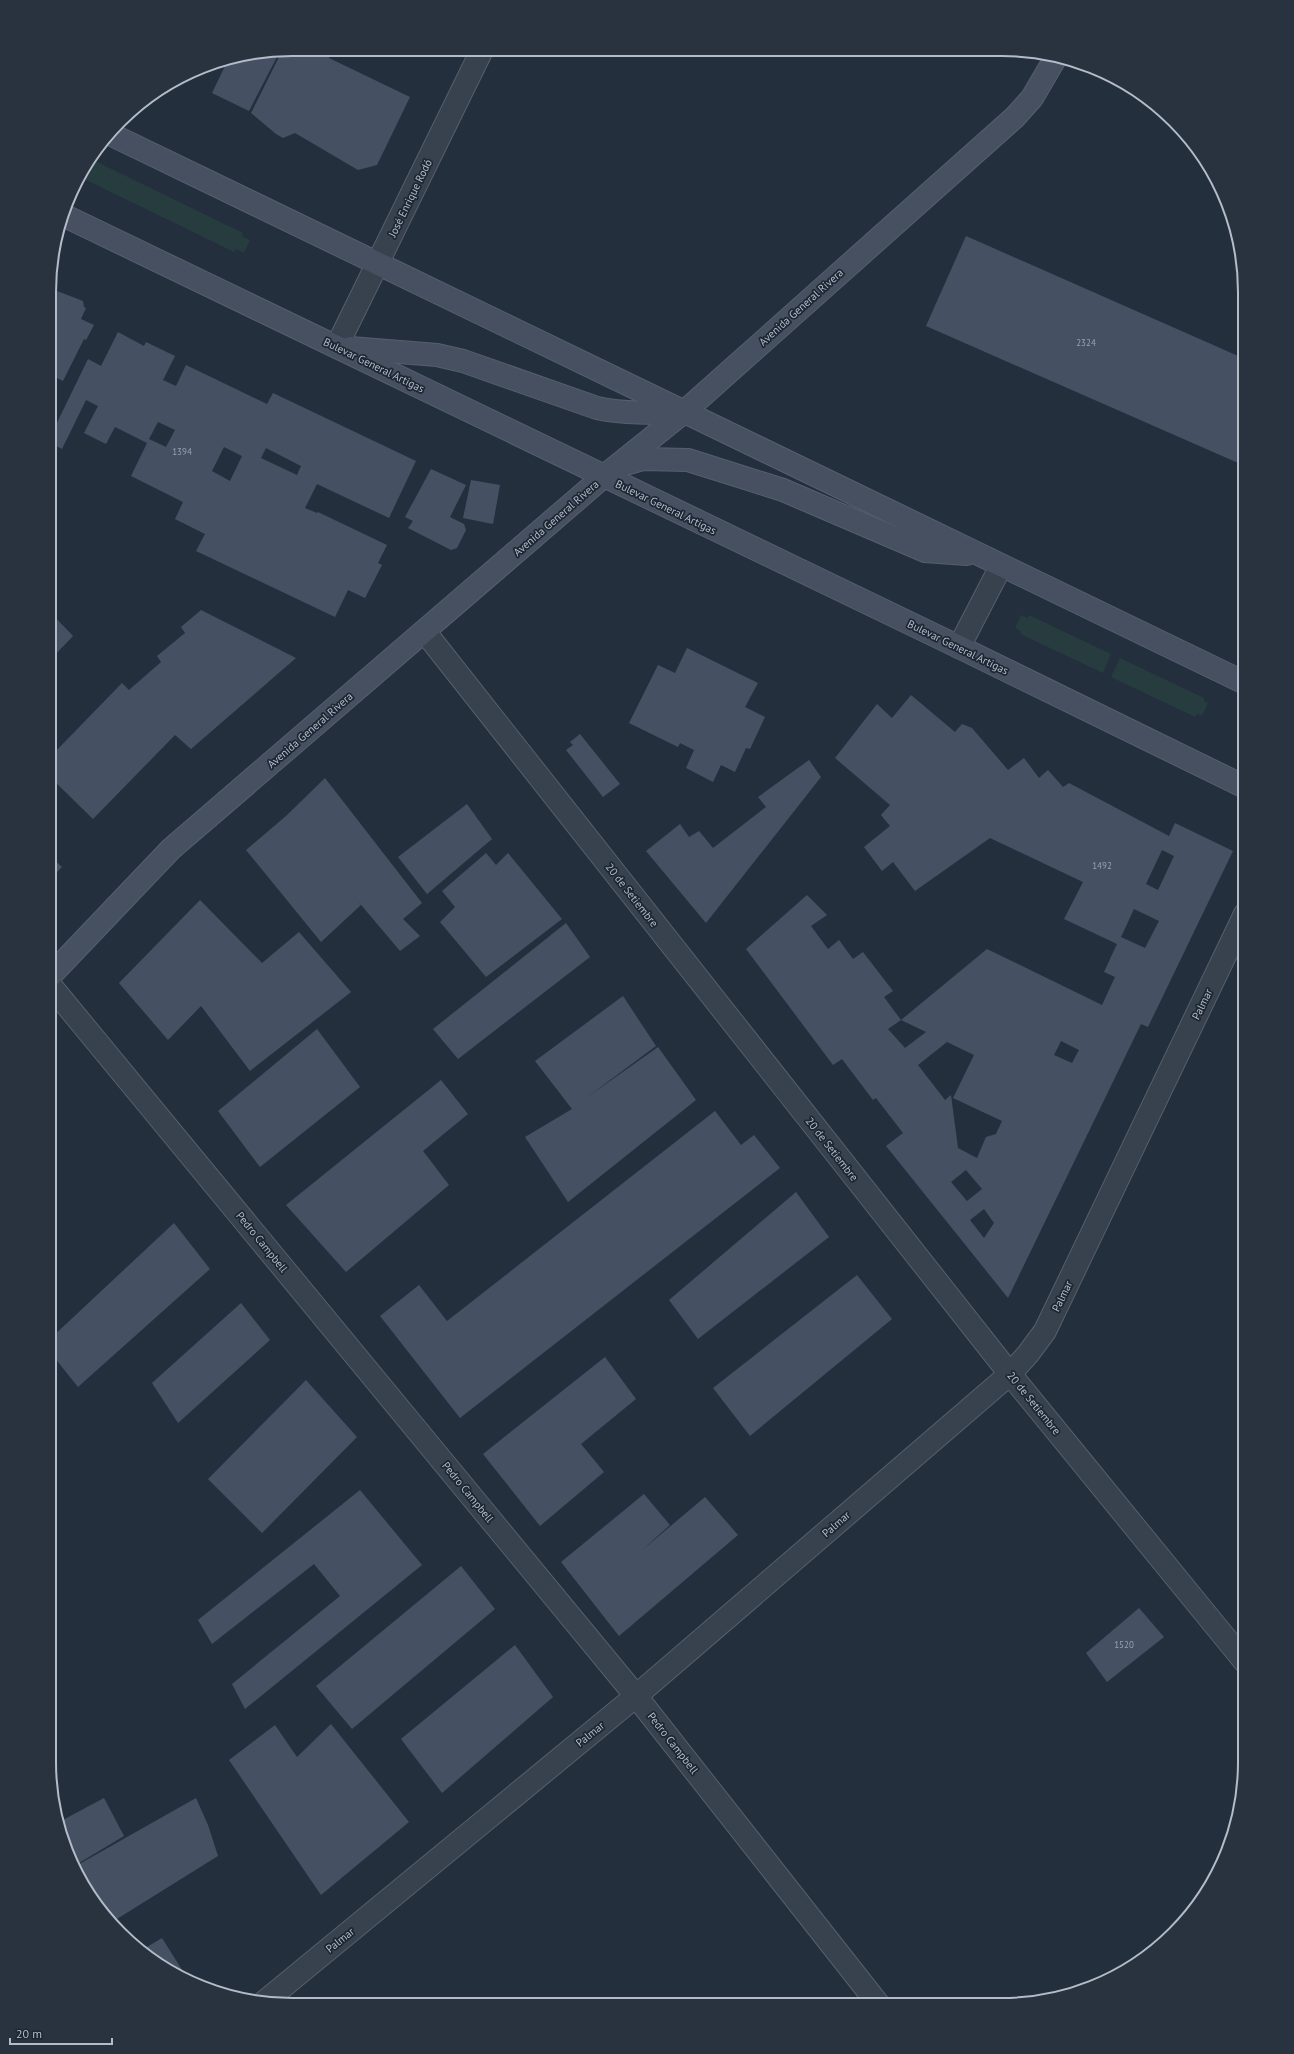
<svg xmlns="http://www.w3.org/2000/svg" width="1294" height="2054" viewBox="0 0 1294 2054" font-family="'PT Sans',sans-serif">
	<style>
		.green { fill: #263c3f }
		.building { fill: #455162; fill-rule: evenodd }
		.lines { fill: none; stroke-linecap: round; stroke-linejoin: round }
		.minor-casing { stroke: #565f6c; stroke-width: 24 }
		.tertiary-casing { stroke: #565f6c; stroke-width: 24 }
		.secondary-casing { stroke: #565f6c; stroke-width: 24 }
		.minor { stroke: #38414e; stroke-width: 22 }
		.tertiary { stroke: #38414e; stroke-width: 22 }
		.secondary { stroke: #465061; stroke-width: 22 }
		.labels { text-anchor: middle; stroke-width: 3.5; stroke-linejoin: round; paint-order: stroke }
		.number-label { font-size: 9px; fill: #98a1af }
		.street-label { font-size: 11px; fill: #b4bcc9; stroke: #1d2633 }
		.rim { fill: none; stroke: #b4bcc9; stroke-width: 2 }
	</style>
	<rect width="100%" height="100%" fill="#242f3e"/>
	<g class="green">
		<polygon points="93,160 243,233 242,236 250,240 244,253 236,249 234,252 80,177"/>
		<polygon points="1021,615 1028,618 1029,615 1111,654 1103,673 1020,634 1021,631 1015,628"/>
		<polygon points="1120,658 1204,698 1204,701 1208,703 1202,716 1197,714 1195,717 1111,677"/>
	</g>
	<g class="building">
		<polygon points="292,49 334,49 329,58 410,97 377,165 358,170 295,133 283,138 276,134 251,113 282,51"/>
		<polygon points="280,51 249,111 212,93 227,62"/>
		<polygon points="966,236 1245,359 1245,466 926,326"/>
		<polygon points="52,289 83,301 84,307 86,308 81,319 94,325 86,340 84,339 63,381 51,375"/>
		<path d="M118,332L144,346L146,342L175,356L163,380L176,386L186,365L267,404L273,393L416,461L389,518L317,484L305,508L317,513L318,512L387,545L378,563L382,565L365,598L348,590L335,617L196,551L205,534L175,519L183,502L131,476L147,443L115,427L106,444L84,433L98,406L86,400L62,449L51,443V435L88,359L101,366ZM158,422L175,430L166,447L149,439ZM224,447L242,456L230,481L212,471ZM266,448L301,466L297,475L261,458Z"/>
		<polygon points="431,469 466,485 450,517 464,524 466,530 457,548 451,550 408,528 413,521 405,517"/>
		<polygon points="471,480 500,485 493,524 463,518"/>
		<polygon points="201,610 296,658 191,749 175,735 93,819 50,777 50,757 122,683 129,690 161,662 157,656 185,633 181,627"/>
		<polygon points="51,613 73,636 51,659"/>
		<polygon points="687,648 758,683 745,707 765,717 750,749 746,748 735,772 721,765 713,782 686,768 694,750 680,743 678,747 629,723 658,665 675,673"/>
		<path d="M911,695L955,732L962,724L972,728L1008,770L1024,758L1039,778L1048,770L1063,787L1069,783L1169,836L1175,823L1233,851L1148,1027L1141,1024L1008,1298L886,1146L903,1133L876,1098L873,1100L842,1059L833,1065L746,949L807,895L827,915L811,926L828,949L839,940L853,959L863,952L893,991L884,997L901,1020L987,949L1102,1005L1115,977L1104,972L1117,944L1064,919L1083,882L990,838L915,891L893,862L882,871L864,847L890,826L881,815L890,805L835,758L877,704L892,718ZM1162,850L1174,856L1158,890L1146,884ZM1134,909L1159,921L1145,948L1121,937ZM901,1020L926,1032L905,1048L888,1029ZM1061,1041L1079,1050L1072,1063L1054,1055ZM947,1042L974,1055L953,1098L1002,1121L996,1134L986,1137L977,1158L958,1148L951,1095L945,1100L918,1065ZM966,1170L982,1189L967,1201L951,1182ZM984,1209L994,1223L984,1238L970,1220Z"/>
		<polygon points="580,734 620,784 603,797 566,750 573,745 570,742"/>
		<polygon points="809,760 821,777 706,923 646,851 680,824 689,837 699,831 713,848 766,807 758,797"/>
		<polygon points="325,778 422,903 403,919 420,936 400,951 351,893 361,905 321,942 246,850 286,816"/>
		<polygon points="467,804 492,839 427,894 398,857"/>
		<polygon points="486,853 496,865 508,853 562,919 486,977 440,922 455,907 442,891"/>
		<polygon points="50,856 62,867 50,879"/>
		<polygon points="200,900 262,963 299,932 351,992 250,1071 201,1006 168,1040 119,983"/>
		<polygon points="566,923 590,957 458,1059 433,1029"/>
		<polygon points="623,996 656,1046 586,1098 658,1047 696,1100 568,1202 525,1137 572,1109 535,1061"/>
		<polygon points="317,1029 360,1087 260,1167 218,1111"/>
		<polygon points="441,1080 468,1114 423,1151 449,1185 346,1272 286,1205"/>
		<polygon points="715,1111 741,1145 754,1135 780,1168 460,1418 380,1316 419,1285 447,1321"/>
		<polygon points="796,1192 829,1237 698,1339 669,1300"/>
		<polygon points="174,1223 210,1269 78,1387 50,1352 50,1339"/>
		<polygon points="857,1275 892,1319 750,1436 713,1388"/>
		<polygon points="241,1303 270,1340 178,1423 152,1383"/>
		<polygon points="605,1357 636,1399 581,1444 604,1472 540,1526 483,1454"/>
		<polygon points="306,1380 357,1437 262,1533 208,1479"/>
		<polygon points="1245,1395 1245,1408 1238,1400"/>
		<polygon points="360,1490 422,1565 245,1709 232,1684 340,1596 314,1564 212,1644 198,1620"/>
		<polygon points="644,1494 670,1525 641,1551 705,1497 738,1535 619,1636 561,1562"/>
		<polygon points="461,1566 495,1609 352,1729 316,1686"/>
		<polygon points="1139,1608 1164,1637 1107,1682 1086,1653"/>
		<polygon points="515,1645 553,1697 442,1793 401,1739"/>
		<polygon points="331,1724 409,1822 321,1895 229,1760 275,1725 297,1757"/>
		<polygon points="104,1798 124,1836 74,1866 67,1855 61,1821"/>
		<polygon points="196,1798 208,1825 218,1856 112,1922 99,1910 74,1867"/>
		<polygon points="162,1938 189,1981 140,1951"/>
	</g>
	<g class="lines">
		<defs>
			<g id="minor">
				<polyline points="425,632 1010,1374 1245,1662"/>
				<polyline points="959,647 1001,566"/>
				<polyline points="50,985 636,1696 879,2005"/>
				<polyline points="263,2003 636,1696 1010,1374 1028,1354 1045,1331 1245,914"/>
			</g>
			<polyline id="tertiary" points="337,346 482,50"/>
			<g id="secondary">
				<polyline points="112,135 1245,683"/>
				<polyline points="65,216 959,647 1245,787"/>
				<path d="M350,348L437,355L463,361L597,408C625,414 652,413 680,412"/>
				<polyline points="622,465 643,459 688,460 783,490 925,551 967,554"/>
				<polyline points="50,976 171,849 603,477 684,412 1015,117 1032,98 1056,57"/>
			</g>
		</defs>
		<use href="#minor" class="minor-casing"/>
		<use href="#tertiary" class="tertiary-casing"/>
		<use href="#secondary" class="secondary-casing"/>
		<use href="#minor" class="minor"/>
		<use href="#tertiary" class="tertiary"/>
		<use href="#secondary" class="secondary"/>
	</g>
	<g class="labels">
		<g class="number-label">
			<text x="1086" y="346">2324</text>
			<text x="182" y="455">1394</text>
			<text x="1102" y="869">1492</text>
			<text x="1124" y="1648">1520</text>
		</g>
		<g class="street-label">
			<text transform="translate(410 198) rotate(-64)" y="4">José Enrique Rodó</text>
			<text transform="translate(801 307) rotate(-42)" y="4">Avenida General Rivera</text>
			<text transform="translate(374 365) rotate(26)" y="4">Bulevar General Artigas</text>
			<text transform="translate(666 507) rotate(26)" y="4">Bulevar General Artigas</text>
			<text transform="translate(556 518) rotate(-41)" y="4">Avenida General Rivera</text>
			<text transform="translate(958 647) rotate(26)" y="4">Bulevar General Artigas</text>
			<text transform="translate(310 730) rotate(-41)" y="4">Avenida General Rivera</text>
			<text transform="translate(632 895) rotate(52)" y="4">20 de Setiembre</text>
			<text transform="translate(1202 1004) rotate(-64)" y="4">Palmar</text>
			<text transform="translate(832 1149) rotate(52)" y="4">20 de Setiembre</text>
			<text transform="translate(262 1242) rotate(51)" y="4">Pedro Campbell</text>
			<text transform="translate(1062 1296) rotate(-64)" y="4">Palmar</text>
			<text transform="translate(1034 1403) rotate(51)" y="4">20 de Setiembre</text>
			<text transform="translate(468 1492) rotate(51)" y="4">Pedro Campbell</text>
			<text transform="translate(836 1524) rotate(-41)" y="4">Palmar</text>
			<text transform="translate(590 1734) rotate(-39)" y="4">Palmar</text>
			<text transform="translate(673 1743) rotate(52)" y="4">Pedro Campbell</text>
			<text transform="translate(340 1940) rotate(-39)" y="4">Palmar</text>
		</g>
	</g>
	<path d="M0 0H1294V2054H0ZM292 56H1002A236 236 0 0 1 1238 292V1762A236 236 0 0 1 1002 1998H292A236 236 0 0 1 56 1762V292A236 236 0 0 1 292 56Z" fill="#29323f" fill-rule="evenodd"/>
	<path class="rim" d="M292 56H1002A236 236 0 0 1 1238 292V1762A236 236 0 0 1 1002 1998H292A236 236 0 0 1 56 1762V292A236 236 0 0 1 292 56Z"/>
	<path d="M10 2038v6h102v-6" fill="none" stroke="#b4bcc9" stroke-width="2"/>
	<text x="16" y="2038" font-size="12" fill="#b4bcc9" stroke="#1d2633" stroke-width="3" paint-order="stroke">20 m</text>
</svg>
